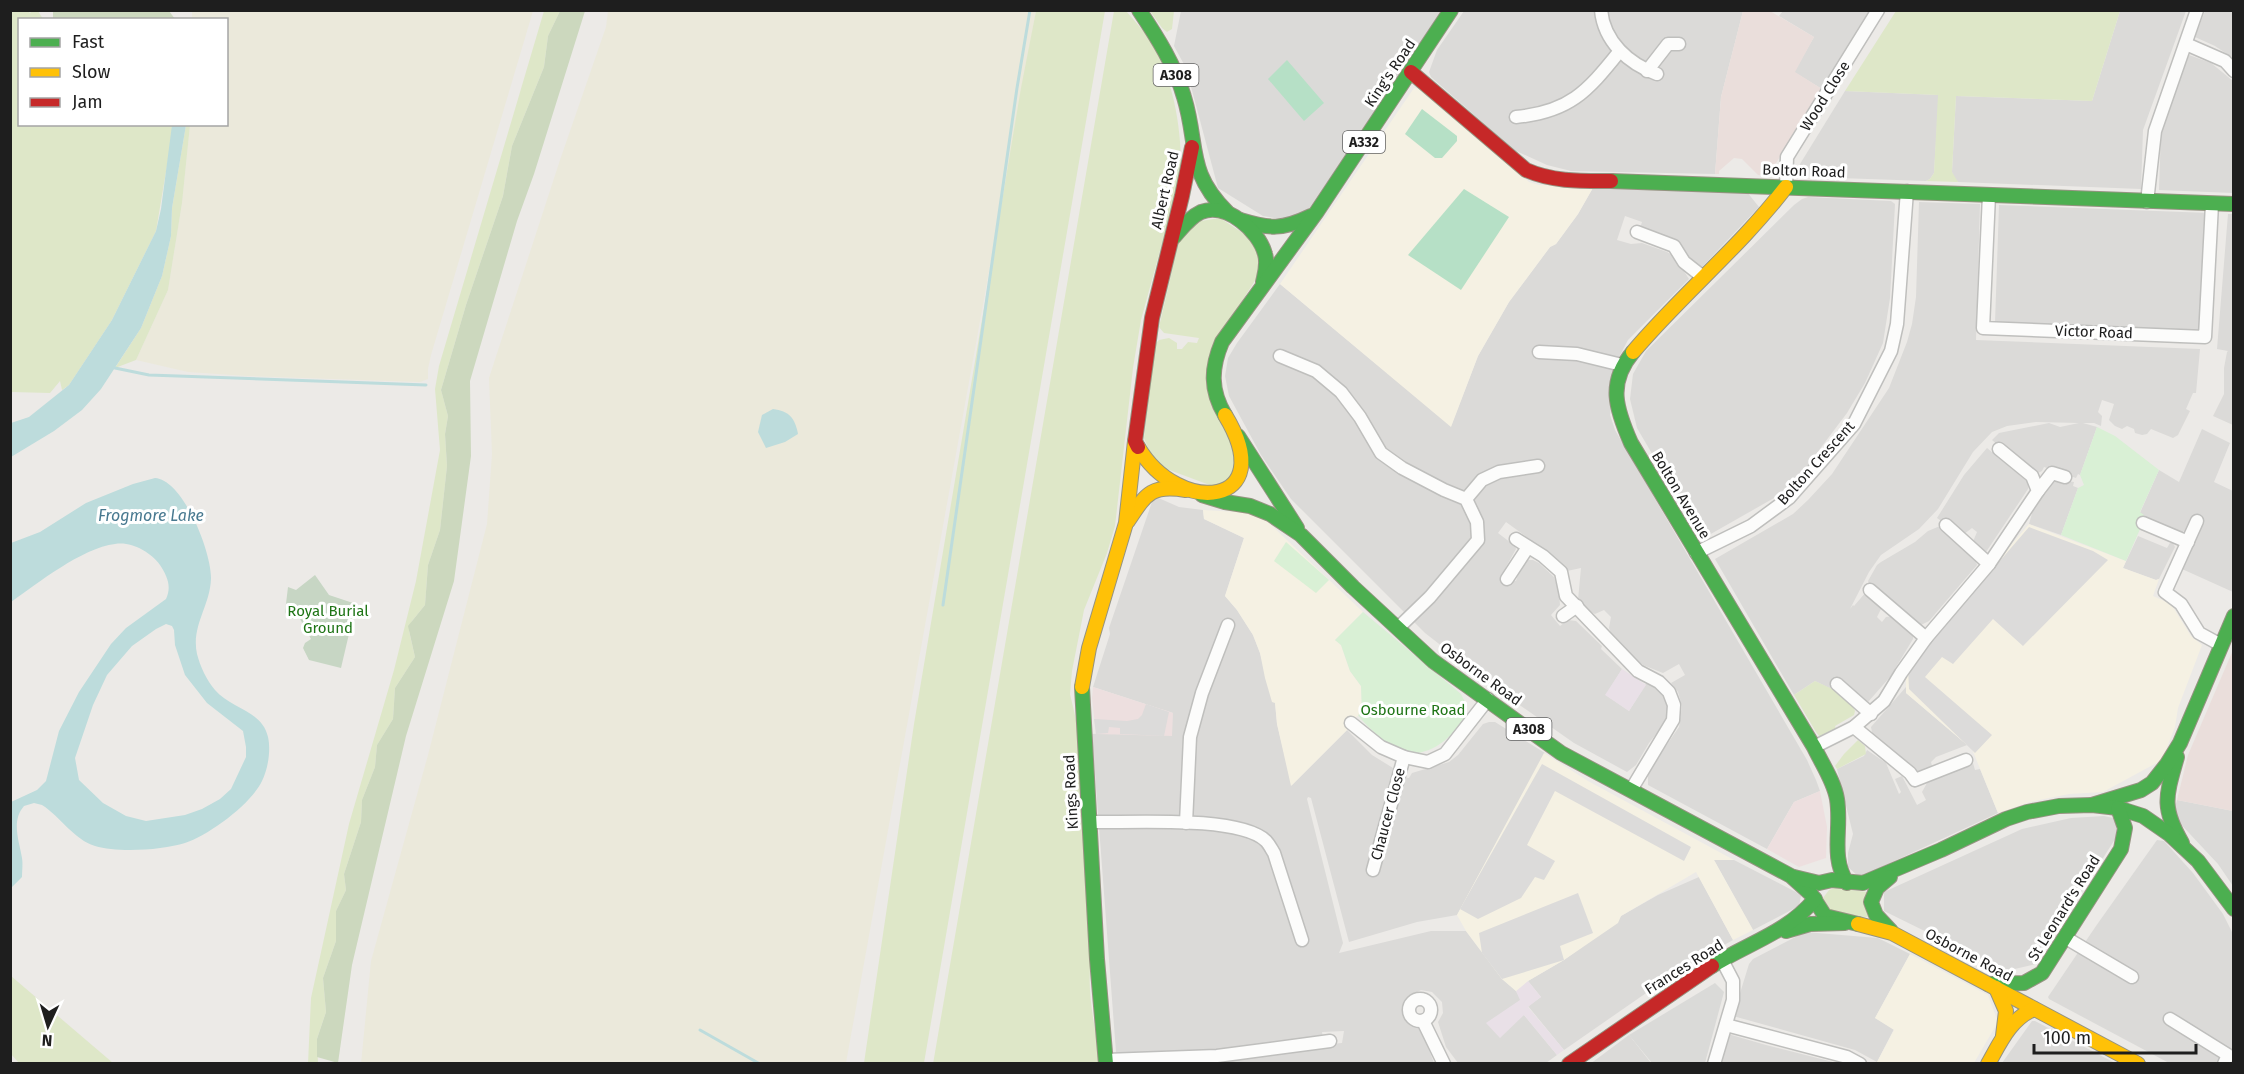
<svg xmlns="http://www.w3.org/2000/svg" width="2244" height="1074" viewBox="0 0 2244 1074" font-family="'Fira Sans',sans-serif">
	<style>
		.residential { fill: #dbdad8 }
		.commercial { fill: #eddfdf }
		.industrial { fill: #e9e0e7 }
		.education { fill: #f5f1e3 }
		.religious { fill: #dadad8 }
		.military { fill: #eadedb }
		.farmland { fill: #ebe9db }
		.grass { fill: #dee7c8 }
		.forest { fill: #ccd8be }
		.cemetery { fill: #c7d6c4 }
		.park { fill: #d9f0d5 }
		.pitch { fill: #b6e0c6 }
		.parking { fill: #dcdbda }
		.water { fill: #bddcdc; fill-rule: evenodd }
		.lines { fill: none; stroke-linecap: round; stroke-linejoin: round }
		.stream { stroke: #bddcdc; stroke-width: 3 }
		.street-casing { stroke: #bfbfbd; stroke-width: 15 }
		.fast-casing { stroke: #959381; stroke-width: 16 }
		.slow-casing { stroke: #959381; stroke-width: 16 }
		.jam-casing { stroke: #959381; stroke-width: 16 }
		.street { stroke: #fcfcfb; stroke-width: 12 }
		.fast { stroke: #4caf50; stroke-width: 14 }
		.slow { stroke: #ffc107; stroke-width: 14 }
		.jam { stroke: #c62828; stroke-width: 14 }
		.labels { text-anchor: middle; stroke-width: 6; stroke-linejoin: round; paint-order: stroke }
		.shield { fill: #fff; stroke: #626262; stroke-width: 1.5 }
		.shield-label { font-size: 14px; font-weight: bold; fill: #1e1e1e }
		.street-label { font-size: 15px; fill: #1e1e1e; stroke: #fff }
		.park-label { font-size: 15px; fill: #1e7415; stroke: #fff }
		.water-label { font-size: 16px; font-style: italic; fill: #487990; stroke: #fff }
	</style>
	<rect width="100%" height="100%" fill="#eceae7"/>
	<g class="residential">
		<polygon points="1181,11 1443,11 1304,216 1286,220 1263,216 1218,188 1186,68 1174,46"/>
		<polygon points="1464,11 1743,11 1721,97 1715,174 1571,171 1547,165 1514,150 1431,77 1429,72 1437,50"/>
		<polygon points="1783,11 1872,11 1822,89 1794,72 1814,37 1779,16"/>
		<polygon points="2120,11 2186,11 2143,130 2141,189 1958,182 1955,180 1952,172 1956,96 2092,101"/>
		<polygon points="2205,11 2233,11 2233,58 2215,46 2195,37"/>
		<polygon points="2189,55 2211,63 2233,81 2233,193 2159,190 2161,131"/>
		<polygon points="1845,91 1939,95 1934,173 1930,179 1926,181 1810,177 1802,172 1800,164"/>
		<polygon points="1594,186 1747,192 1759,207 1700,269 1693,268 1679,249 1639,232 1642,222 1625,216 1617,240 1631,244 1642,243 1667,252 1674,256 1689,279 1628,340 1618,359 1610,415 1615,430 1807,760 1816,780 1820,791 1794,802 1767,849 1648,785 1648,772 1679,727 1682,706 1678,692 1671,683 1685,675 1679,664 1663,673 1643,665 1633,657 1611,633 1609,628 1611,617 1604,610 1595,614 1589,611 1578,600 1581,568 1567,571 1558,560 1506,522 1498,533 1515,546 1516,549 1506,567 1503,577 1516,581 1518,574 1528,560 1533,560 1539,563 1554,577 1559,592 1560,605 1551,615 1560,626 1568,620 1576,621 1602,646 1601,649 1622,669 1606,695 1629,711 1647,682 1655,686 1666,700 1669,708 1665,723 1649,743 1636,765 1627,772 1574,743 1501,692 1425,633 1291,499 1261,455 1229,396 1225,376 1228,358 1237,343 1280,284 1451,426 1478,356 1509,302 1550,247 1556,244 1578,214"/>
		<polygon points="1808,197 1891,201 1895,204 1890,298 1883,343 1865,383 1847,413 1801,474 1786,489 1774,498 1702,539 1637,428 1630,399 1633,374 1646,351 1794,205 1802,199"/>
		<polygon points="1919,202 1980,204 1976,340 2200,349 2196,393 2193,393 2186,409 2190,411 2178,435 2173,438 2151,429 2147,434 2142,435 2135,433 2134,429 2127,426 2122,429 2115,426 2109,420 2114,404 2102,400 2098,412 2102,416 2101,426 2094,423 2083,423 2097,427 2080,475 2078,474 2076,478 2044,467 2042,471 2036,474 2024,468 1992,440 1999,433 2049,423 2060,427 2079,423 2036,422 2007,426 1992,432 1973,452 1938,509 1919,529 1881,555 1869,572 1850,609 1853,605 1854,606 1866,592 1881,605 1881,609 1877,617 1882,622 1886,617 1894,616 1913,632 1913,639 1890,677 1868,702 1858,697 1838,681 1833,690 1815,681 1794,695 1715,559 1793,514 1808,500 1832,474 1889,388 1907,342 1912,324 1916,297"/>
		<polygon points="1999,205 2209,213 2201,331 1995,323"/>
		<polygon points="2228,214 2234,214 2233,425 2213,416 2224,394 2224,368 2227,352 2228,351 2217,349"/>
		<polygon points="2202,429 2230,443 2214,482 2233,491 2233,592 2182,569 2178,561 2183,551 2184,531 2181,533 2143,516 2140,513 2159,470 2179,482"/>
		<polygon points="1987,448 2029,483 2028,489 1986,552 1972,544 1977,532 1972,528 1964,534 1959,533 1937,518 1964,475"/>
		<polygon points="2054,479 2074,482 2073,486 2078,488 2061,535 2029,524 2035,503"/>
		<polygon points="1154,496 1179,507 1203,510 1204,519 1244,538 1225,596 1237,610 1253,635 1260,653 1275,702 1277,724 1292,785 1347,730 1372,755 1393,768 1395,775 1409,778 1412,773 1449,762 1458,755 1483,724 1489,722 1495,722 1545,753 1457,915 1417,922 1349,942 1311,798 1308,797 1307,799 1343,943 1339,953 1431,931 1466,931 1502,979 1516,991 1521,1000 1487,1023 1524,1015 1557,1055 1546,1063 1458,1063 1446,1047 1438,1022 1443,1013 1442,1002 1432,992 1421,990 1408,997 1405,1003 1405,1017 1410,1023 1422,1031 1434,1063 1131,1063 1342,1043 1344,1031 1322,1032 1323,1038 1318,1040 1123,1058 1116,1052 1092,734 1108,733 1173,713 1093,687 1110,634 1109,628"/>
		<polygon points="1940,526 1976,561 1977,565 1929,621 1919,626 1869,584 1868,581 1877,565 1881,562 1915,542 1928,531"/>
		<polygon points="2138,536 2167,548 2170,543 2173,543 2175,547 2159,579 2156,580 2123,568"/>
		<polygon points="1906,687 1906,693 1967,745 1936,757 1931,762 1932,766 1918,772 1868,735 1872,732 1871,727"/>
		<polygon points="1867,750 1886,763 1899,794 1901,792 1895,779 1902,776 1917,805 1926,800 1922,792 1927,783 1973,763 1975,770 1980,769 1998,813 1862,876 1858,876 1848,867 1848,853 1853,834 1837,769 1864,756"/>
		<polygon points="2177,800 2233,811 2233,886 2218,864 2176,819 2174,811"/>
		<polygon points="2104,816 2113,818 2116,823 2117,836 2036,964 2006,971 1884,911 1884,892 2022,829 2071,818"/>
		<polygon points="2157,840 2164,841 2193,873 2223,914 2233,934 2233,1063 2169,1063 2049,999 2048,997 2096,926"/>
		<polygon points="1714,860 1734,860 1796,892 1801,896 1799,906 1753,930"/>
		<polygon points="1699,877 1733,940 1675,973 1564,1050 1528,1006 1541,997 1528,981 1564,960 1617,921 1621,916 1658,895"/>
		<polygon points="1805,932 1878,938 1910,954 1875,1018 1894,1029 1877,1062 1855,1050 1733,1016 1749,964 1753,959"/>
		<polygon points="2032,1021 2035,1021 2115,1063 2002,1063"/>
		<polygon points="1728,1034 1766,1045 1837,1063 1720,1064"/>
		<polygon points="1629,1035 1651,1063 1590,1064"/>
	</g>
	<g class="commercial">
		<polygon points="1093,687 1173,713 1172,736 1096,734 1092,698"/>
		<polygon points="1820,791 1827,827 1826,858 1799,867 1767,849 1794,802"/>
	</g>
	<g class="industrial">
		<polygon points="1622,669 1646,685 1629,711 1605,695"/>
		<polygon points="1528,981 1541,997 1528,1007 1564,1050 1557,1055 1524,1015 1500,1038 1486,1023 1520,1000 1516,991"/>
	</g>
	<g class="education">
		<polygon points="1414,88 1424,89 1529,182 1539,185 1594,186 1578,214 1556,244 1550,247 1509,302 1478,356 1451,427 1280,284"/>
		<polygon points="1203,510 1254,513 1269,523 1363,612 1335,640 1341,645 1350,671 1361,686 1362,712 1347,726 1347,730 1291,786 1277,724 1275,703 1272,702 1265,678 1260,653 1253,635 1237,610 1225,596 1244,538 1204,519"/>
		<polygon points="2029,524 2126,561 2123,568 2156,580 2159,579 2153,596 2171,604 2191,636 2202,645 2178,708 2175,727 2162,760 2103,792 2069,794 2030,802 1998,813 1972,749 1906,693 1906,675 1925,645"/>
		<polygon points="1544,753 1588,781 1734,860 1714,860 1753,930 1733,940 1696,872 1621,916 1618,923 1564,960 1528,981 1516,991 1502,979 1466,931 1457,915"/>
		<polygon points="1910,954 1988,995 1998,1022 1974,1063 1877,1062 1894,1030 1875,1018"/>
	</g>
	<polygon class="religious" points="1715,983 1724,992 1705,1063 1652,1063 1629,1035"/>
	<g class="military">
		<polygon points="1743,11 1770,11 1814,37 1795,72 1822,89 1768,176 1758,175 1742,159 1734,158 1719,171 1719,174 1715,174 1721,97"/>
		<polygon points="2233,650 2233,811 2177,800 2188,755"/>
	</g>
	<g class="farmland">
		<polygon points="192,11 533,11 431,355 428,369 428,379 420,382 247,376 188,372 136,360 168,290 182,203 190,125 226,124 226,20 192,19"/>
		<polygon points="608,11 1036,11 846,1063 361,1064 371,961 428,755 487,524 492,454 489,378 560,160 606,27"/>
	</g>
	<g class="grass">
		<polygon points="11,11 28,11 30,13 32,11 38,11 43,19 20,20 20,124 172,124 173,130 156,231 112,320 69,385 62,390 60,381 50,393 11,392"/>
		<polygon points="544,11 560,11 548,36 544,67 512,146 503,196 466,305 441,390 448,416 445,434 447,466 440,530 428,565 425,605 412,621 409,631 415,657 395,688 393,719 377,745 375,767 362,800 361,822 344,874 346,890 336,911 336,941 323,978 326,1012 317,1039 318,1063 308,1064 311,998 349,824 394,670 416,581 440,450 435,389 439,366"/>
		<polygon points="1036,11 1105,11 924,1063 864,1063 914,724 1021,88"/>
		<path d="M1114,11H1126C1134,20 1143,30 1150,40C1174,79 1182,130 1181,174L1141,320L1133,368L1115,526L1107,553L1084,610L1072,671L1070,694L1077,724L1091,959C1086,994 1096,1029 1100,1063L933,1064Z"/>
		<polygon points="1150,11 1174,11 1172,29 1167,32 1162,28"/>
		<polygon points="1896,11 1896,10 2120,11 2092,101 1956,96 1952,172 1958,182 1926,181 1930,179 1934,173 1938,95 1845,91"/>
		<polygon points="186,125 190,125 182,203 168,290 136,360 115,368 141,328 162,276 171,236 172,208"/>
		<polygon points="1220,218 1255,241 1263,268 1211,350 1233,445 1235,475 1215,487 1164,468 1153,460 1144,438 1154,345 1159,340 1169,338 1177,343 1177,349 1182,349 1188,342 1197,343 1199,338 1164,333 1159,327 1181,232 1188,223"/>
		<path d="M1815,681C1830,688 1849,695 1855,711L1854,715L1835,726L1836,729L1820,737L1816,732L1794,695Z"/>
		<polygon points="1858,740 1865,746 1866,754 1837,769 1835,766 1844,754"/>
		<polygon points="1835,888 1867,892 1868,917 1834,916 1823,898 1829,890"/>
		<polygon points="11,976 113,1063 19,1063 11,1054"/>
	</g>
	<g class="forest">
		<polygon points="53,11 169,11 175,19 53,19"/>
		<polygon points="560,11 585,11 534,174 517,221 470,381 471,456 454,581 406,736 352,965 338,1063 317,1057 317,1039 326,1012 323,978 336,941 336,911 346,890 344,874 361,822 362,800 375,767 377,745 393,719 395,688 415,657 408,626 425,605 428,565 440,530 447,466 445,434 448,416 441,390 466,305 503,196 512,146 544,67 548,36"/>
	</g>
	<polygon class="cemetery" points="315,575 329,595 356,604 341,668 309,660 303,648 305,643 311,639 299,617 293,619 288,618 285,612 288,587 296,590"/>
	<g class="park">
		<polygon points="2097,427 2115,436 2159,470 2140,512 2144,515 2139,526 2141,527 2126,561 2061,535 2078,488 2084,485 2080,475"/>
		<polygon points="1286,542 1329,580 1316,593 1274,561"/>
		<path d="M1363,612L1461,694L1465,702L1467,714C1451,741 1421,766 1388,746C1383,743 1379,737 1375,733C1369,727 1363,722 1358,715L1362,712L1361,686L1350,671L1341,645L1335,640Z"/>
	</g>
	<g class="pitch">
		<polygon points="1287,60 1324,103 1304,121 1268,79"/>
		<polygon points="1422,109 1457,136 1457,141 1442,158 1435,158 1405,134"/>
		<polygon points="1464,189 1509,217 1461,290 1408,255"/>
	</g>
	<g class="parking">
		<polygon points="2029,527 2093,551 2108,560 2023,646 1993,619 1953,664 1942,657 1925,677 1992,735 1975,753 1909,689 1908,668"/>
		<polygon points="1146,704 1169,712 1164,736 1120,734 1120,728 1109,727 1108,733 1096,734 1094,719 1127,721 1138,719 1142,715"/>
		<polygon points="1542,764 1691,847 1684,861 1555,791 1527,845 1555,861 1544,880 1535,877 1521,898 1478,919 1460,909"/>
		<polygon points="1578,893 1593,933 1560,946 1564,960 1502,979 1482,953 1479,933"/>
	</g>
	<g class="water">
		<polygon points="172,125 186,125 172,208 171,236 162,276 141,328 101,389 82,410 54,431 11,457 11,423 29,417 69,385 112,320 156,231 161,209"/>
		<path d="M773,409C789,411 795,418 798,434L785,442L766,448L758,432L762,415Z"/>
		<path d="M155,478C184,480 212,554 211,579C210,606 191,626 197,654C200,666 207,681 215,690C231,709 262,710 268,737C271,750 268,769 262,781C251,804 209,835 185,843C163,850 118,853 95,846C73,839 61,817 42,805L34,803L24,806C11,821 19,840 22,858C23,864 22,871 22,877L11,888V802L37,790L46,781L59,731L79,692L111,644L126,628L166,599C172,586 167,576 160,565C151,552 131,541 115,544C82,548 38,583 11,602V543L40,532L86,503L133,484ZM166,624L172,626L174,630L175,645L185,675L207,703L243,731L246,747V757L231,789L220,799L202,809L185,815L146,821L126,816L103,803L79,780L75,758L93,705L107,675L132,646L156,629Z"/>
	</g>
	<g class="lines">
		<g class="stream">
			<polyline points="115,368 149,375 426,385"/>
			<polyline points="943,605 1017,88 1030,10"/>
			<polyline points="700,1030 760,1064"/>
		</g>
		<defs>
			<g id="street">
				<path d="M1601,10C1604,42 1629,64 1657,74"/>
				<polyline points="2186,44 2225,61 2234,71"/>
				<polyline points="1647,71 1668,44 1679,44"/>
				<path d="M1516,117C1569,112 1587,92 1619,52"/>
				<polyline points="1786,187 1787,157 1878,10"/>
				<polyline points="1989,195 1983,328 2205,337 2212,204"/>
				<polyline points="2147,202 2155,131 2197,10"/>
				<polyline points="1637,232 1674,246 1684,262 1703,277"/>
				<polyline points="1539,352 1577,354 1622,365"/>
				<polyline points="1280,356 1316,371 1341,392 1360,417 1381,453 1402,468 1444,490 1466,499 1477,522 1478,540 1430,597 1398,628"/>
				<polyline points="2038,491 2052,473 2065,477"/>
				<polyline points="1466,499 1482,480 1499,472 1538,466"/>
				<polyline points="2197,521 2165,592 2181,604 2199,633 2221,645"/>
				<polyline points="2143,523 2188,542"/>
				<polyline points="1946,525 1989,564"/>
				<polyline points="1516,539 1543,556 1561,572 1566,596 1638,671 1659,682 1669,692 1674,705 1673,720 1631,790"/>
				<polyline points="1696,553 1751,526 1789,498 1854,424 1891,351 1897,324 1907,191"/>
				<polyline points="1507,579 1528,547"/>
				<polyline points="1870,590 1926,638"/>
				<polyline points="1563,616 1577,606"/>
				<polyline points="1837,684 1871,714"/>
				<polyline points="1351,723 1381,747 1404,757 1428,762 1445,754 1488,699"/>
				<polyline points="1854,727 1910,773 1915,780 1966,760"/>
				<polyline points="1814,747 1854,727 1884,701 1901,673 1926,638 1989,564 2038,491 2032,476 1999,449"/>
				<path d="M1089,822C1128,823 1239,815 1266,841C1269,844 1272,850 1274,853L1302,940"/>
				<polyline points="1186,823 1190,737 1202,693 1228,625"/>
				<polyline points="1373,870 1404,757"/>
				<polyline points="2066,938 2132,977"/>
				<circle cx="1420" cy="1010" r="11"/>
				<polyline points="2170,1019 2228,1055 2224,1064"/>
				<polyline points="1423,1021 1444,1064"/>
				<polyline points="1726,1025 1847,1057 1860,1064"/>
				<polyline points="1106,1060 1217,1056 1330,1041"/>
				<polyline points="1714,1064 1733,1000 1733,981 1722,960"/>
			</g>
			<g id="fast">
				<path d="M1139,10C1157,37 1175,65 1184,97C1199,146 1186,171 1227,212"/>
				<polyline points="1611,181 2234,204"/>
				<path d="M1240,220C1270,229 1282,230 1311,216"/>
				<path d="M1174,237C1182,228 1190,217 1201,212C1227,202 1259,231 1265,254C1268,264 1265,273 1263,282"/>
				<path d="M1633,352C1607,383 1616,409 1631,443L1814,747C1822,764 1834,781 1837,799C1842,829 1830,856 1847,883"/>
				<path d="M1225,415C1210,390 1211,368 1222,342L1316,213L1451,10"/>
				<polyline points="1238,436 1297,528"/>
				<polyline points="1202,495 1225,502 1250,506 1270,514 1301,535 1353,587 1433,661 1561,753 1791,876 1811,894 1825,916 1858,924"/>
				<polyline points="1082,687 1097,959 1106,1064"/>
				<path d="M2177,757C2166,796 2161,807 2182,843"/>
				<polyline points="2092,805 2141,790 2152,783 2167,764 2180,743 2234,616"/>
				<polyline points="1794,877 1819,883 1832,880 1863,883 1941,850 2006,819 2027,812 2059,806 2092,805 2118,808 2143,816 2169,834 2198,861 2234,909"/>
				<polyline points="1890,877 1877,888 1871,902 1876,915 1891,931"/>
				<polyline points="1786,931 1810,924 1845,923"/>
				<path d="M1712,966C1748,943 1787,933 1815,899"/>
				<polyline points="1988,984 2024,983 2042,973 2121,849 2125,828 2118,808"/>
			</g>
			<g id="slow">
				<path d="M1633,352C1681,295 1740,247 1786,187"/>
				<path d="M1138,447C1179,517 1281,507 1225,415"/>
				<path d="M1128,521C1146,494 1151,484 1186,490"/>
				<polyline points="1082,687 1089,648 1126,523 1135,441"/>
				<polyline points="1858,924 1892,933 2138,1064"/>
				<polyline points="1996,988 2006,1011 2003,1036"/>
				<path d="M1988,1064C2000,1043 2010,1019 2034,1009"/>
			</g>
			<g id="jam">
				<path d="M1411,72L1526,170C1553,182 1582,181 1611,181"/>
				<polyline points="1138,447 1135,441 1152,318 1182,196 1192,147"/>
				<polyline points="1569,1064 1712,966"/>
			</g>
		</defs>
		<use href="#street" class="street-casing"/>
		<use href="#fast" class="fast-casing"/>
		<use href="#slow" class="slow-casing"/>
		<use href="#jam" class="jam-casing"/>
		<use href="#street" class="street"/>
		<use href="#fast" class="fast"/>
		<use href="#slow" class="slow"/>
		<use href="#jam" class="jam"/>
	</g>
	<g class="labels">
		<g class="shield">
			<rect x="1153.5" y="64" width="45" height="22" rx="4.5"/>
			<rect x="1343" y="131" width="42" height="22" rx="4.5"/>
			<rect x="1506.5" y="718" width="45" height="22" rx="4.5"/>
		</g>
		<g class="shield-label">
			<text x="1176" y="80">A308</text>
			<text x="1364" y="147">A332</text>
			<text x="1529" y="734">A308</text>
		</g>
		<g class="street-label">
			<text transform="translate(1390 73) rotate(-56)" y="5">King's Road</text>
			<text transform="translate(1825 96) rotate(-58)" y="5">Wood Close</text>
			<text transform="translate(1804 171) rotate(2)" y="5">Bolton Road</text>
			<text transform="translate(1165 190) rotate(-77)" y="5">Albert Road</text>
			<text transform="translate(2094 332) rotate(2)" y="5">Victor Road</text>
			<text transform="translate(1816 463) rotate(-48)" y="5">Bolton Crescent</text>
			<text transform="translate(1681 495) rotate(59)" y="5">Bolton Avenue</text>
			<text transform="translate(1481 674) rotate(36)" y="5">Osborne Road</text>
			<text transform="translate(1071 792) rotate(-93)" y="5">Kings Road</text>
			<text transform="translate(1388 814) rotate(-75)" y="5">Chaucer Close</text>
			<text transform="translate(2064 908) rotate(-58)" y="5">St Leonard's Road</text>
			<text transform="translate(1969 955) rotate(28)" y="5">Osborne Road</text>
			<text transform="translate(1684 967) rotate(-32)" y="5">Frances Road</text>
		</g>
		<g class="park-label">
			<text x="328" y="616">Royal Burial<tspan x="328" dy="17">Ground</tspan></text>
			<text x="1413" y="715">Osbourne Road</text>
		</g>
		<g class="water-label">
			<text x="151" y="521">Frogmore Lake</text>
		</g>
	</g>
	<rect width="2244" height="1074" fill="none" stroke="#1e1e1e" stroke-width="24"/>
	<rect x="18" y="18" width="210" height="108" fill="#ffffff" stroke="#a5a5a5" stroke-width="1.5"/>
	<rect x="30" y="38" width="30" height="9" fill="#4caf50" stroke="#a5a5a5" stroke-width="1.5"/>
	<text x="72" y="48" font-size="18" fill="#1e1e1e">Fast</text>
	<rect x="30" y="68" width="30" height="9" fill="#ffc107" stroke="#a5a5a5" stroke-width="1.5"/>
	<text x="72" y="78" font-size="18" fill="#1e1e1e">Slow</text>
	<rect x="30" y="98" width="30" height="9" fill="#c62828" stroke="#a5a5a5" stroke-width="1.5"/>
	<text x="72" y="108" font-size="18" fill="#1e1e1e">Jam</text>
	<g transform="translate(48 1026) rotate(184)" stroke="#ffffff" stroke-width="4.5" paint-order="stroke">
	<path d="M0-4.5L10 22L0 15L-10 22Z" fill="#1e1e1e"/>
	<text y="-9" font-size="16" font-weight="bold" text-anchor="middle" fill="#1e1e1e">N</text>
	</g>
	<path d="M2034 1044v9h162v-9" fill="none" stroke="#1e1e1e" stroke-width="3"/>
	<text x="2043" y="1044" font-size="18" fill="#1e1e1e" stroke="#ffffff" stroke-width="4.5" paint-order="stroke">100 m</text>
</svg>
